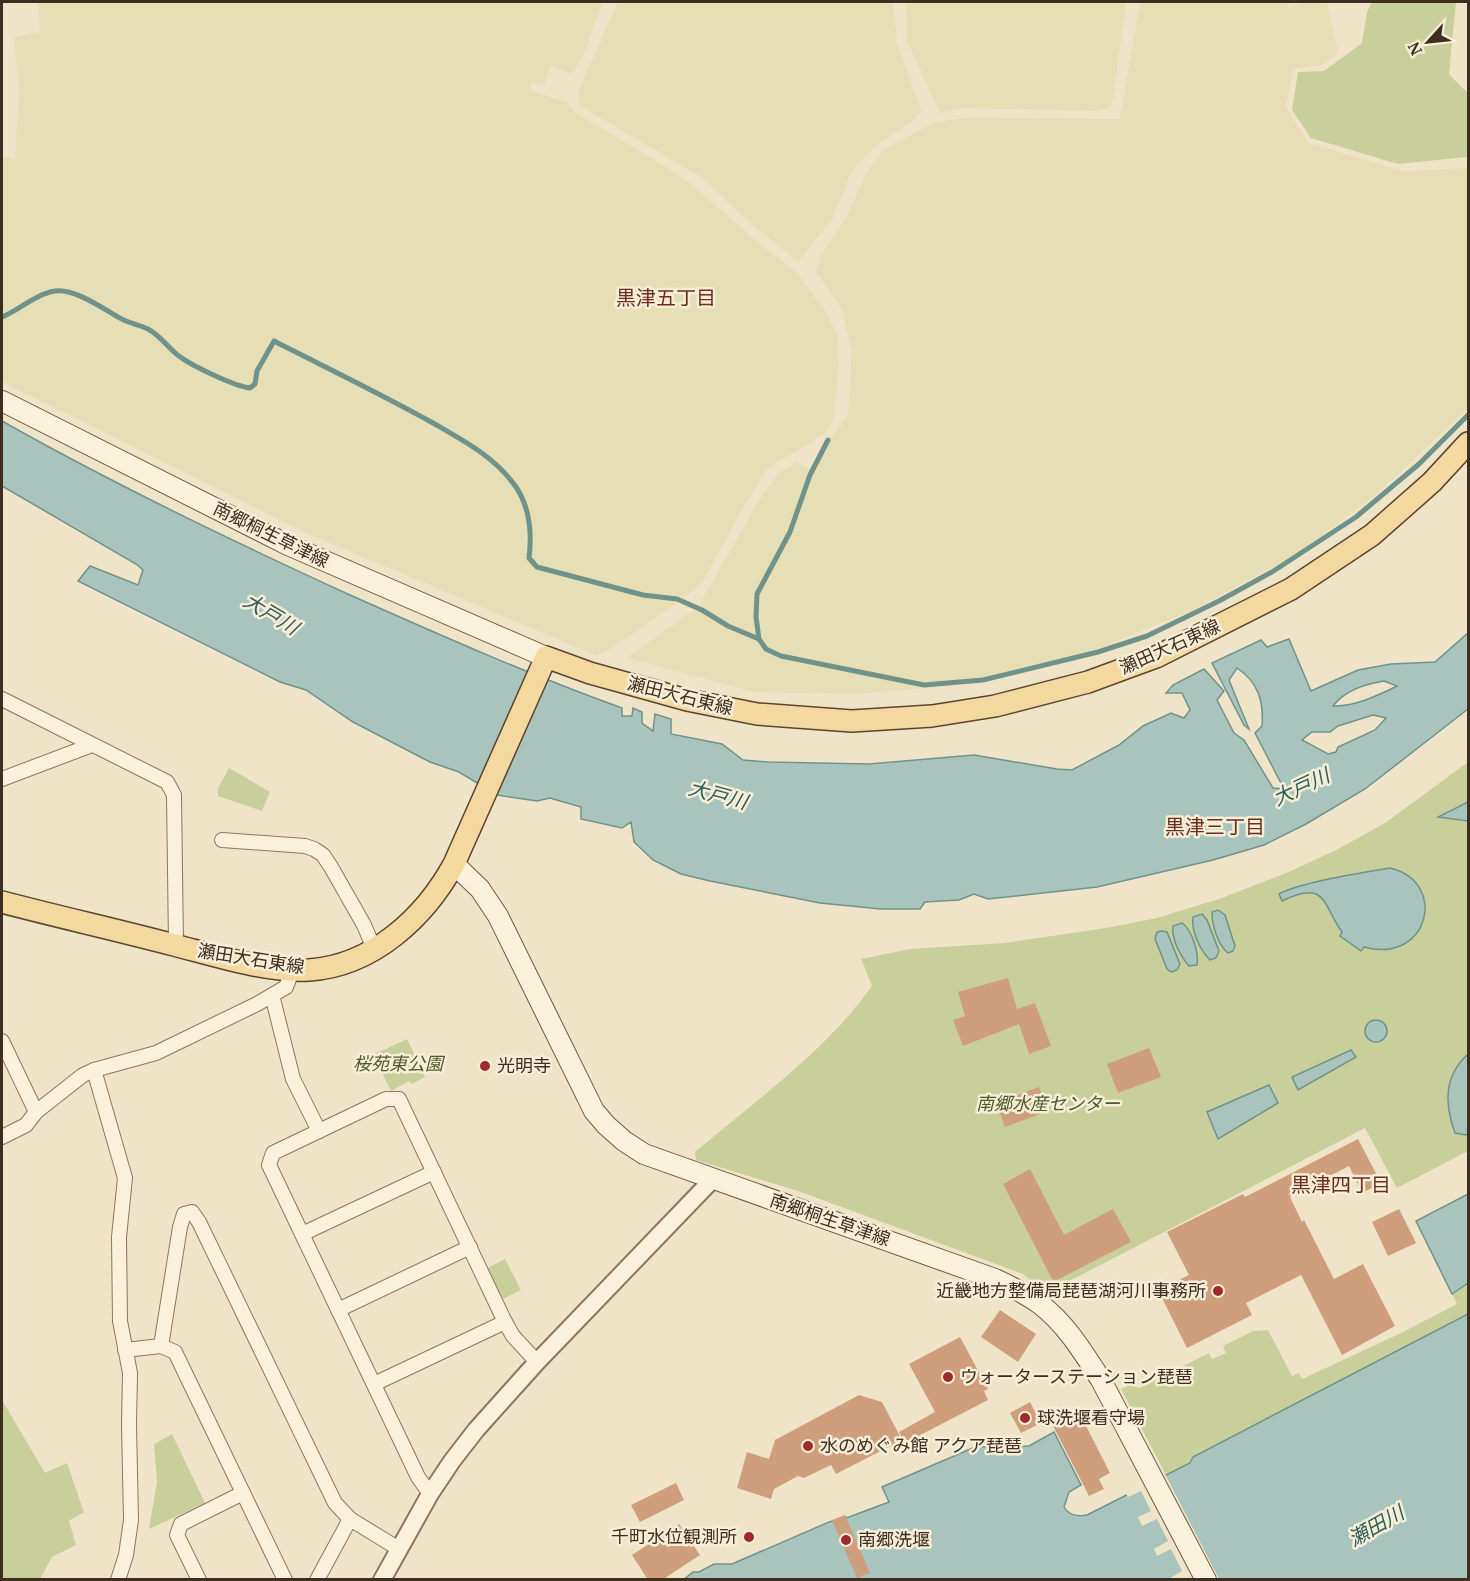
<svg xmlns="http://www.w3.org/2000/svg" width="1470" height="1581" viewBox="0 0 1470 1581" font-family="'PT Serif','Noto Sans JP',serif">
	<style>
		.farmland { fill: #e6deb5 }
		.green { fill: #c9cf9b }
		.water { fill: #a9c4bc; stroke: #6f938a; stroke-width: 1.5; fill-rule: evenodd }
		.pier { fill: #f0e4c8 }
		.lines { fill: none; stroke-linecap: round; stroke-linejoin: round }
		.stream { stroke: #6f938a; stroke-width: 5 }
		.building { fill: #cf9f7d }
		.minor-casing { stroke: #8d765c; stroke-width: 16 }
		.tertiary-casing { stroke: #8d765c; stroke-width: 20 }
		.secondary-casing { stroke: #6f573f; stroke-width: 22 }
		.primary-casing { stroke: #5b4430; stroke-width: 24 }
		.minor { stroke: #faf1dc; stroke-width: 14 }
		.tertiary { stroke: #faf1dc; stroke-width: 16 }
		.secondary { stroke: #faf1dc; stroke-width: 20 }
		.primary { stroke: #f3d9a0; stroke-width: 21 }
		.poi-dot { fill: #9e2a2b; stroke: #f7eed8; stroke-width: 2 }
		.labels { text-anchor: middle; stroke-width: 5; stroke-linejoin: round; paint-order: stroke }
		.street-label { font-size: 18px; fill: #3d2e20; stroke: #f7eed8 }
		.park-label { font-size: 18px; font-style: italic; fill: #4d5a26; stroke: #f7eed8 }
		.poi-label { font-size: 18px; fill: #3d2e20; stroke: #f7eed8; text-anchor: start }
		.neighbourhood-label { font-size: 20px; fill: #6b2e1e; stroke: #f7eed8 }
		.water-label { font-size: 20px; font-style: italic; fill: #2f5d5a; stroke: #f7eed8 }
	</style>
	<rect width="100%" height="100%" fill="#f0e4c8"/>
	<g class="farmland">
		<polygon points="38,2 603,2 583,56 572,74 550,66 545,84 532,82 530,90 567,102 574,112 663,165 691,184 755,240 796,272 824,309 838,338 839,368 833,420 825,434 768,468 748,499 702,583 680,601 604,653 595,655 311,535 2,382 2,157 15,159 19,91 14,37 40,32"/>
		<polygon points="618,2 893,2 897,44 921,111 914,120 874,147 853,168 832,219 798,261 750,223 703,178 580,106 578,92"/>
		<polygon points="906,2 1126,2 1112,104 1106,109 1097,111 959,108 940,113 907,41"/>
		<polygon points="1140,2 1288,2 1289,7 1306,2 1327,2 1338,53 1322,65 1293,69 1286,107 1309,143 1403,171 1468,168 1468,408 1376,495 1295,555 1189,612 1089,652 965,684 857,694 754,692 627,658 698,607 761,497 780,472 797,462 809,469 848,415 852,352 842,309 816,271 821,256 847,217 866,173 884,150 933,123 964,118 1120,119"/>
	</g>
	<g class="green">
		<polygon points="1372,2 1456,2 1449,74 1468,93 1468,157 1398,164 1311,138 1292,110 1298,72 1324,71 1362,43 1367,12"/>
		<path d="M1468,762V1151L1397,1188L1365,1128L1056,1288L1035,1284L1023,1274L798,1191L696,1160L695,1152C753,1103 829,1048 872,986L861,959L910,949L1005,943L1106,928L1157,918L1222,898L1291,871L1340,848L1385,823Z"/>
		<polygon points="229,768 270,792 262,811 218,796 218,788"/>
		<polygon points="407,1039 425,1077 412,1084 409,1081 391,1091 373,1055"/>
		<polygon points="505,1259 521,1290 503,1299 486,1269"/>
		<polygon points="1468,1283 1468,1314 1193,1457 1190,1463 1166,1475 1121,1389 1130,1385 1140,1388 1209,1353 1212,1359 1226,1353 1223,1346 1253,1331 1268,1330 1292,1376 1299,1373 1302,1379 1399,1334 1457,1304 1452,1294"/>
		<polygon points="2,1400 45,1473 67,1463 84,1512 69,1521 76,1545 52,1557 40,1579 2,1579"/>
		<polygon points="172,1434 205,1503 149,1529 157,1482 154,1444"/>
	</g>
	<g class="water">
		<path d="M2,421C115,485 232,541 350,595C440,635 530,675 622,708V716H632L633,708L642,712V723L653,731L655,714L671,719V734L722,744L743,760L768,762L869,764L974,755L1057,769L1072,770L1119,745L1143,726L1171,713L1184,718L1190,710L1182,693H1166L1173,685L1204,669L1224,691L1217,700L1234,733L1244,740L1273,788L1284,789L1255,733L1262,726C1264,701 1258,682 1237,668L1229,680L1249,729L1244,725L1212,663L1261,640L1267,647L1289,639L1311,691L1358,670L1391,664L1435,662L1468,633V709L1365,789L1306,824L1264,845L1213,860L1097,887L988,899L974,894L959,900L925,902L920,909H881L820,903L710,881L681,874L653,860L634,842L631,822L622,828L581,819V807L550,798L537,801L497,795L459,772L430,762L353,722L306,690L280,682L78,581L90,566L138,585L143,570L136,564L2,486ZM1384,681L1397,686C1379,695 1354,707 1333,706C1345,690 1365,684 1384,681ZM1373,715L1386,718L1375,730L1338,747L1336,752L1328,754L1302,740L1312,732H1330L1338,726Z"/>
		<polygon points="1468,802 1468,821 1438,817"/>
		<path d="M1390,868C1449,882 1429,965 1364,947L1361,951L1340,936L1342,932C1322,905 1328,879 1282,901L1279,894C1299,882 1365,872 1390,868Z"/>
		<path d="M1218,910L1225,915L1235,946L1233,951L1228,953C1218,945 1212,926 1212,912Z"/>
		<path d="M1202,914L1207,920L1219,951L1216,958L1210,960C1200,950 1191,931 1193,917Z"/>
		<path d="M1182,923C1192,930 1199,952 1197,965L1189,966C1181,957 1171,939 1173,926Z"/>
		<polygon points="1161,931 1167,932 1180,964 1177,970 1171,972 1167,969 1155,939 1157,932"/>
		<circle cx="1376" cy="1031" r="11"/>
		<polygon points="1351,1050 1356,1057 1298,1090 1292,1077"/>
		<path d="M1468,1054V1134L1466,1135L1455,1133C1444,1103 1444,1076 1468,1054Z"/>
		<polygon points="1269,1085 1278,1103 1218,1139 1207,1112"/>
		<polygon points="1468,1194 1468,1283 1452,1294 1416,1221"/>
		<path d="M1468,1314V1579L683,1580L693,1572H699L714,1564H732L829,1522L849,1517L889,1502L882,1487L975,1447L1029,1446L1054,1432L1081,1485L1069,1492L1064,1507C1069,1516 1077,1517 1087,1515L1190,1463L1193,1457Z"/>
	</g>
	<polygon class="pier" points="1164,1472 1219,1579 1171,1579 1170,1578 1182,1571 1171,1549 1157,1556 1154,1549 1168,1541 1157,1519 1142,1526 1138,1517 1151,1511 1141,1491 1128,1497 1125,1492"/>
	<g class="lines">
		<g class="stream">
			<path d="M2,317C19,310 36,294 55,291C74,288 102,308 118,317C127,323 138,324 148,329C161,336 168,348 179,356C192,366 234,386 250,388L255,384L257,371L274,341C327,368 381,394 433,423C464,441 495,457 516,487C530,508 532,534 529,558L537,567L643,595L677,599L702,610L728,626L759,639L766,649L781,656L924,685L983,680L1098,652L1147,636L1219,601L1272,572L1356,517L1419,464L1468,415"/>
			<polyline points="759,639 756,617 757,594 790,532 810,475 828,440"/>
		</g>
	</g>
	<g class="building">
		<polygon points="1008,978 1017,1009 1035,1003 1051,1046 1029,1054 1019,1024 963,1046 953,1020 965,1016 958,992"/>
		<polygon points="1149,1048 1161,1077 1118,1093 1107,1064"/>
		<polygon points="1039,1087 1048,1111 1005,1127 996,1103"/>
		<polygon points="1358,1139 1381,1183 1362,1193 1349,1166 1290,1197 1302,1222 1304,1220 1334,1279 1363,1264 1395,1326 1342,1355 1301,1275 1246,1303 1252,1315 1187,1348 1158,1290 1189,1275 1167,1232 1243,1194 1245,1197"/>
		<polygon points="1030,1169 1064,1235 1113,1209 1131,1242 1057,1280 1052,1279 1003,1184"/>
		<polygon points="1399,1209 1416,1243 1388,1256 1372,1222"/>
		<polygon points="1000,1310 1036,1334 1018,1362 981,1337"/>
		<polygon points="960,1337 988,1389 984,1391 988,1400 905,1443 899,1432 935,1412 909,1364"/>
		<polygon points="859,1395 882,1402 902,1440 836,1474 831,1465 804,1478 798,1476 774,1489 771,1499 737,1488 747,1452 769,1459 775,1440"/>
		<polygon points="1030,1402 1041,1423 1021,1433 1010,1413"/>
		<polygon points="1066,1415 1070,1422 1081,1416 1110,1473 1099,1479 1104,1489 1089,1496 1051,1422"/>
		<polygon points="676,1483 684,1500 640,1522 631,1505"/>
		<polygon points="845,1515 870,1573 857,1578 832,1520"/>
		<polygon points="679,1524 700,1555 662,1580 648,1580 632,1555"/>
	</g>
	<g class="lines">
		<defs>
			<g id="minor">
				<polyline points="2,699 167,782 174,795 176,945"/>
				<polyline points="2,779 92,745"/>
				<polyline points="222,840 305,846 314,849 323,855 331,867 364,925 374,949"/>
				<polyline points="272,995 293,1079 319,1131"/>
				<polyline points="2,1041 36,1112"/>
				<polyline points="94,1070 125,1178 119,1237 120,1321 130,1373 129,1425 131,1520 126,1555 118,1580"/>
				<polyline points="2,1137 26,1125 36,1112 83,1075 94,1070 156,1053 257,1004 286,987 293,969"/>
				<polyline points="302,1234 434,1172"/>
				<polyline points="338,1310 470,1247"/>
				<polyline points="161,1346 180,1227 184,1214 192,1212 199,1222 335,1503 350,1519 399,1549"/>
				<polyline points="125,1350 161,1346 175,1352 285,1580"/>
				<polyline points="374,1384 505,1322"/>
				<polyline points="430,1494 418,1477 269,1165 273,1153 386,1099 399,1099 505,1322 513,1336 537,1362"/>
				<polyline points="199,1580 177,1535 181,1524 243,1493"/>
				<polyline points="317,1580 350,1519"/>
			</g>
			<polyline id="tertiary" points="382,1580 430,1494 452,1461 476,1430 537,1362 713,1179"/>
			<g id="secondary">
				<polyline points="2,401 288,545 546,657"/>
				<path d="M454,864L480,889L498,916L594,1111L606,1125L624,1141L644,1154L995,1279C1010,1286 1026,1294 1040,1304C1066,1324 1083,1352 1101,1380L1206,1580"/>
			</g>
			<path id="primary" d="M2,902C59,917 117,930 174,945C213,955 270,973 309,970C373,966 425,917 454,864L546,657L590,673L687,700L757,714L852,721L932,716L995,706L1088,682L1156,657L1291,589L1372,535L1432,482L1468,443"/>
		</defs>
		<use href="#minor" class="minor-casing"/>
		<use href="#tertiary" class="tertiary-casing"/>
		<use href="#secondary" class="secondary-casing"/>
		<use href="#primary" class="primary-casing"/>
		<use href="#minor" class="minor"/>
		<use href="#tertiary" class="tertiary"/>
		<use href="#secondary" class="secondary"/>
		<use href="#primary" class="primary"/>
	</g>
	<g class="poi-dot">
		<circle cx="485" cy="1066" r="6"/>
		<circle cx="1218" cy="1291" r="6"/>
		<circle cx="948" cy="1377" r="6"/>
		<circle cx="1025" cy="1418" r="6"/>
		<circle cx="808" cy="1446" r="6"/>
		<circle cx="749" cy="1537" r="6"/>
		<circle cx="846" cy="1540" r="6"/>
	</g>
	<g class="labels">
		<g class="street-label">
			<text transform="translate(271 535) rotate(26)" y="6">南郷桐生草津線</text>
			<text transform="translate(1170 647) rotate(-24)" y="6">瀬田大石東線</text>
			<text transform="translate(680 696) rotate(14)" y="6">瀬田大石東線</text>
			<text transform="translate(251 959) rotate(9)" y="6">瀬田大石東線</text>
			<text transform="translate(830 1220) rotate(19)" y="6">南郷桐生草津線</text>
		</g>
		<g class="park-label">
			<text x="398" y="1070">桜苑東公園</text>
			<text x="1048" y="1110">南郷水産センター</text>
		</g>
		<g class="poi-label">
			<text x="497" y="1072">光明寺</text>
			<text x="1206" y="1297" text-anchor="end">近畿地方整備局琵琶湖河川事務所</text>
			<text x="960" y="1383">ウォーターステーション琵琶</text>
			<text x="1037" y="1424">球洗堰看守場</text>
			<text x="820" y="1452">水のめぐみ館 アクア琵琶</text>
			<text x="737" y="1543" text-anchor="end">千町水位観測所</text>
			<text x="858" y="1546">南郷洗堰</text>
		</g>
		<g class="neighbourhood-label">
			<text x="666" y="305">黒津五丁目</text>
			<text x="1215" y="834">黒津三丁目</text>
			<text x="1341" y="1192">黒津四丁目</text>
		</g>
		<g class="water-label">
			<text transform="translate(271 614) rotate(31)" y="7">大戸川</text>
			<text transform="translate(1301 787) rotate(-25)" y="7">大戸川</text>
			<text transform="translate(718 795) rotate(15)" y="7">大戸川</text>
			<text transform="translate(1376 1526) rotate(-30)" y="7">瀬田川</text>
		</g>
	</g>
	<rect width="1470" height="1581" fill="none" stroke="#3d2e20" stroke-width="6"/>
	<g transform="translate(1428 42) rotate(243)" stroke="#f7eed8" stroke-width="4.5" paint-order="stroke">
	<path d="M0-4.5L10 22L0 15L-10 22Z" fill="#3d2e20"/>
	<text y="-9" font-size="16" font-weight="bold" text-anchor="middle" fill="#3d2e20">N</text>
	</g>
</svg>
